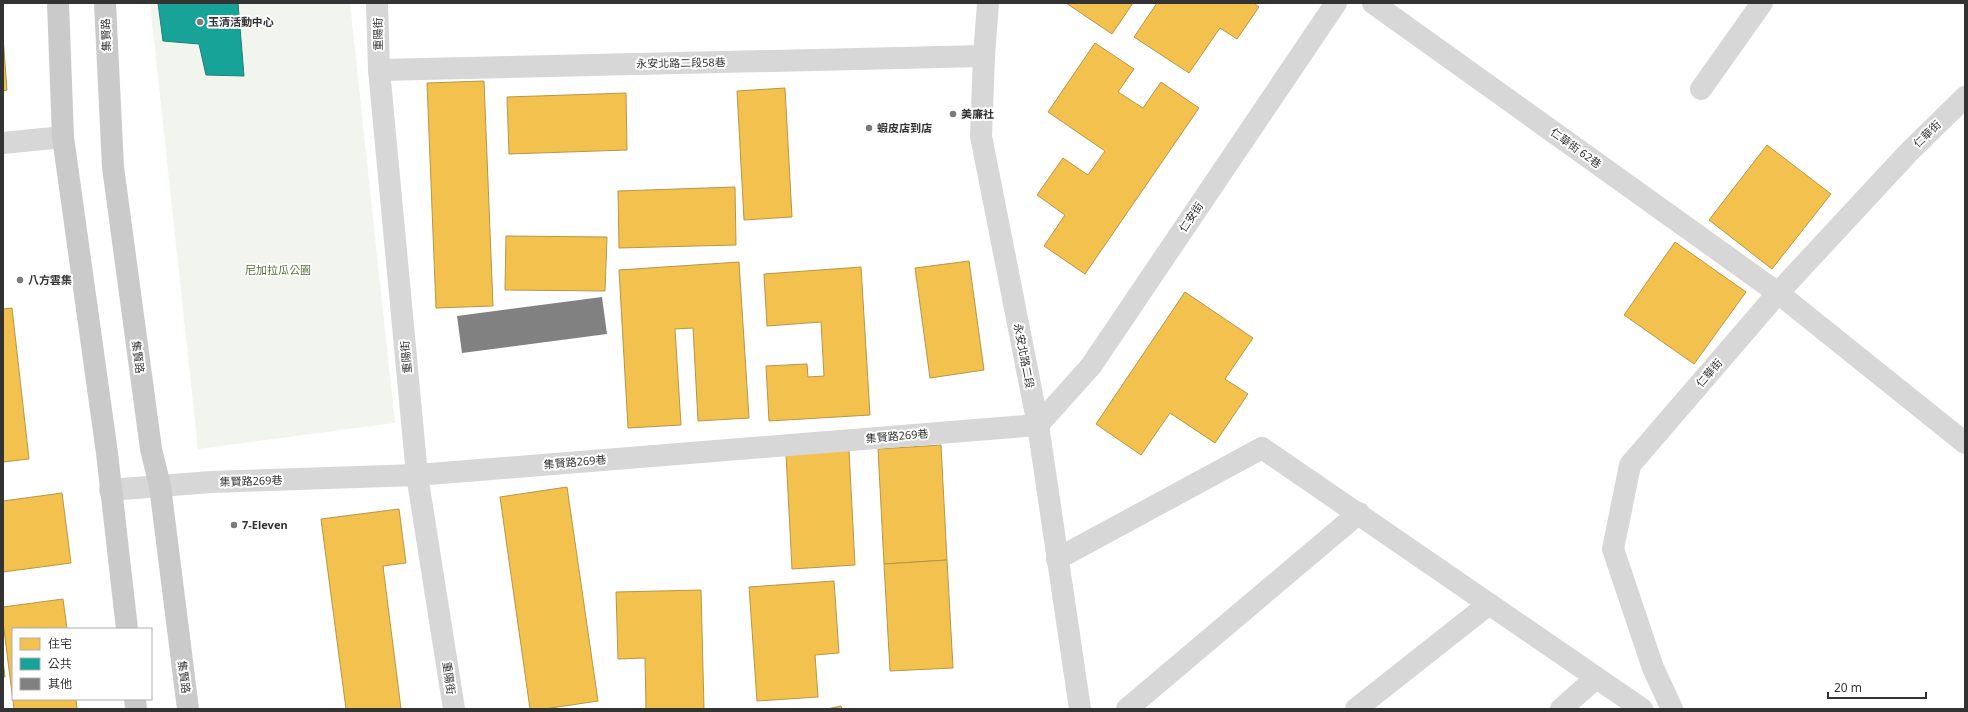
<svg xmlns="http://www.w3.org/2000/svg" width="1968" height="712" viewBox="0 0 1968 712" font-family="'Noto Sans','Noto Sans TC',sans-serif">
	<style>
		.green { fill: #f1f5ed }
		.homes { fill: #f2c14e; stroke: #b99646 }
		.public { fill: #17a398; stroke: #1f817a }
		.building { fill: #818181 }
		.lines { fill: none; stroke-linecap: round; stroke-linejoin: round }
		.minor { stroke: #d7d7d7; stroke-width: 22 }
		.major { stroke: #cacaca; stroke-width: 22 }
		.poi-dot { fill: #7a7a7a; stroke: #fff; stroke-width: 1.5 }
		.labels { text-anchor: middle; stroke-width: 4; stroke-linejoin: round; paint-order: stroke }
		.poi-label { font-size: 11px; font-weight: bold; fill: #333; stroke: #fff; text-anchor: start }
		.street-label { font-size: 11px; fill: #333; stroke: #fff }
		.park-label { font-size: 11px; fill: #56703f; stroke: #fff }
	</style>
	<rect width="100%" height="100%" fill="#fff"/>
	<polygon class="green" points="150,3 350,3 395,423 198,449"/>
	<g class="homes">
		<polygon points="1066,3 1133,3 1112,34"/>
		<polygon points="1157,3 1254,3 1259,7 1237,39 1220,28 1189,73 1134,37"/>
		<polygon points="3,36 7,90 3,91"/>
		<polygon points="1095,43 1134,69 1118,92 1143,108 1161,82 1199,108 1085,274 1044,246 1065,215 1037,195 1063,158 1088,175 1105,151 1048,112"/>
		<polygon points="484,81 493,306 436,308 427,83"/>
		<polygon points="785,88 792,217 744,220 737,91"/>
		<polygon points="626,93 627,150 509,154 507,97"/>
		<polygon points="1767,145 1831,194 1772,269 1709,220"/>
		<polygon points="735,187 736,245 619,248 618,191"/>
		<polygon points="506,236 607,237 605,291 505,290"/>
		<polygon points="1675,242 1746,292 1694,364 1624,315"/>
		<polygon points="969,261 984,370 930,378 915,268"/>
		<polygon points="739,262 749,418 698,421 693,328 675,329 681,425 628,428 619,270"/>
		<polygon points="861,267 870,415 769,421 766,366 807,364 808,377 824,376 821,322 767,326 764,274"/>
		<polygon points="1185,292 1253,338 1225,379 1248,394 1215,443 1170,413 1141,455 1096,424"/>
		<polygon points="12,308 29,459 3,462 3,309"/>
		<polygon points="941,445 947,560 884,564 878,449"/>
		<polygon points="849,450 855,565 792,569 786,454"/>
		<polygon points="567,487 598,701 544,709 530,709 500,497"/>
		<polygon points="62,493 71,563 3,572 3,501"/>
		<polygon points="399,509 406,563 383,566 401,709 346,709 321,519"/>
		<polygon points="947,560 953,668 890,671 884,564"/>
		<polygon points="834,581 839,653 815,655 818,697 757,701 749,587"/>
		<polygon points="701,590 704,709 646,709 645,658 618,659 616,592"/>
		<polygon points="63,599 67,629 13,629 13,699 76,699 77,709 14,709 3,622 3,607"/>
		<polygon points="3,660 5,677 3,677"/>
		<polygon points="841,706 842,709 827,709"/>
	</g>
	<polygon class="public" points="158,3 238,3 244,76 206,75 199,44 163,41"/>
	<polygon class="building" points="602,297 607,334 462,353 457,316"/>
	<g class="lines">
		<g class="minor">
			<polyline points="377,3 379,70 417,475 454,709"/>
			<polyline points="988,3 984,56 981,136 1038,425 1080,709"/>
			<polyline points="1373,3 1778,293 1965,443"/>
			<polyline points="379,70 984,56"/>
			<polyline points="1701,89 1762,3"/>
			<polyline points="3,143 63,137"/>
			<polyline points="110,490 211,482 417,475 1038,425 1091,366 1336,3"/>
			<polyline points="1057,559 1262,448 1642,709"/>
			<polyline points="1127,709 1359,513"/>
			<polyline points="1356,709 1489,604"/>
			<polyline points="1561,709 1596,678"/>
			<polyline points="1672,709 1653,668 1613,549 1630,465 1778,293 1908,153 1965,97"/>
		</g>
		<g class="major">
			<polyline points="58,3 63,137 107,453 127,629"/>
			<polyline points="105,3 113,167 151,449 160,486 188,709"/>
			<polyline points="135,699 136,709"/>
		</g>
	</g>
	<g class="poi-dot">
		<circle cx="200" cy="22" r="4"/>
		<circle cx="953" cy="114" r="4"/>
		<circle cx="869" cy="128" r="4"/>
		<circle cx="20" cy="280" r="4"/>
		<circle cx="234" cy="525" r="4"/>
	</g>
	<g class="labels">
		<g class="poi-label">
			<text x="208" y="26">玉清活動中心</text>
			<text x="961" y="118">美廉社</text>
			<text x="877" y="132">蝦皮店到店</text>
			<text x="28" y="284">八方雲集</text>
			<text x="242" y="529">7-Eleven</text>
		</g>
		<g class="street-label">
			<text transform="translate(378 34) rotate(-91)" y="4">重陽街</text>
			<text transform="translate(106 35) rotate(-92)" y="4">集賢路</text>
			<text transform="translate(681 63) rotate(-1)" y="4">永安北路二段58巷</text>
			<text transform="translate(1927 134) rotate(-44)" y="4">仁華街</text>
			<text transform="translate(1576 148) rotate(36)" y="4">仁華街 62巷</text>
			<text transform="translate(1191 217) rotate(-56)" y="4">仁安街</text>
			<text transform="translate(1024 356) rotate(79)" y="4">永安北路二段</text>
			<text transform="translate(138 357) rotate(82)" y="4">集賢路</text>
			<text transform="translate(406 357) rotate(-95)" y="4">重陽街</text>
			<text transform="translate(1709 373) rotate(-49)" y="4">仁華街</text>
			<text transform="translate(897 436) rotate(-5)" y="4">集賢路269巷</text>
			<text transform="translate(575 462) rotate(-5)" y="4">集賢路269巷</text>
			<text transform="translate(251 481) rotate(-2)" y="4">集賢路269巷</text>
			<text transform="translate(184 677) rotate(82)" y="4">集賢路</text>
			<text transform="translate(449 678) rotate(82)" y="4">重陽街</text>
		</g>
		<g class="park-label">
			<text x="278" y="274">尼加拉瓜公園</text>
		</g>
	</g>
	<rect width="1968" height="712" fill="none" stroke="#333333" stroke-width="8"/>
	<rect x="12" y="628" width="140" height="72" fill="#ffffff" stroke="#adadad"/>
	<rect x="20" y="638" width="20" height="12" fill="#f2c14e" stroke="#adadad"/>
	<text x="48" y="648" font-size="12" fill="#333333">住宅</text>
	<rect x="20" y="658" width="20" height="12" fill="#17a398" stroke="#adadad"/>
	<text x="48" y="668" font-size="12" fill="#333333">公共</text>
	<rect x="20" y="678" width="20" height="12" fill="#818181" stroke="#adadad"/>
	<text x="48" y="688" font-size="12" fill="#333333">其他</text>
	<path d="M1828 692v6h98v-6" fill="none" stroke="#333333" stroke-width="2"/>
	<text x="1834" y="692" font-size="12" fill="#333333" stroke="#ffffff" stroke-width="3" paint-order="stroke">20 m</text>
</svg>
